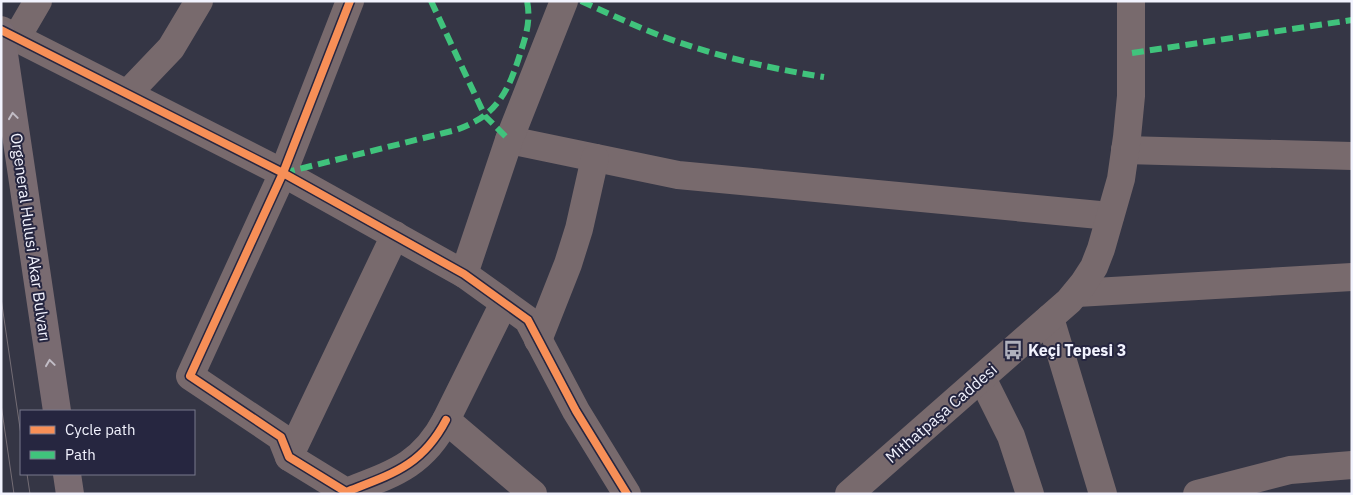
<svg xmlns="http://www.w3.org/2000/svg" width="1353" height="495" viewBox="0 0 1353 495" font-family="'IBM Plex Sans',sans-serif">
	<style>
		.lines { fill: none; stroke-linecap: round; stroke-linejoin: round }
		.minor { stroke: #786a6d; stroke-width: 28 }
		.major { stroke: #796b71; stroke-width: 28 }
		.tram { stroke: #746d75; stroke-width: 1 }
		.quiet { stroke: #40c37c; stroke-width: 6; stroke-dasharray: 12 6; stroke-linecap: butt }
		.cycleway-casing { stroke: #262640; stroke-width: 11 }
		.cycleway { stroke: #f78f57; stroke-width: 8 }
		.oneway { stroke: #c2bdc6 }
		.labels { text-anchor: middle; stroke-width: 4; stroke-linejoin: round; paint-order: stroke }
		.street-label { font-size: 16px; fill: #f2f3fe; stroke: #262640 }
		.poi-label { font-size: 16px; font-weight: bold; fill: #f2f3fe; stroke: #262640; text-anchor: start }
	</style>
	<rect width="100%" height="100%" fill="#353645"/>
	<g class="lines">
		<g class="minor">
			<path d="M350,1L283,173L190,376L281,437L289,457L346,492C392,474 422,466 446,420"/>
			<polyline points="1,30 283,173 464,274 528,320 576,411 627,494"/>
			<polyline points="17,37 38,1"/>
			<polyline points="128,93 171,48 199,1"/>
			<polyline points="509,140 678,175 1110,216"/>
			<polyline points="1125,150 1352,156"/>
			<polyline points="464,274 509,140 564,1"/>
			<polyline points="1077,293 1352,277"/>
			<polyline points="504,303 446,420 533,494"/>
			<polyline points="1050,318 1103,494"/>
			<polyline points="538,340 568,264 579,229 595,158"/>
			<polyline points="982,378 1011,436 1030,494"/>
			<polyline points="289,457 395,235"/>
			<polyline points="849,494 1069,301 1083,284 1094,267 1101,249 1121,179 1127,137 1131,96 1131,1"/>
			<polyline points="1197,494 1290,470 1352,465"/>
		</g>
		<g class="major">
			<polyline points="1,34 57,411"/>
			<polyline points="67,474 70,494"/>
		</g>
		<g class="tram">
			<polyline points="1,298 21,435"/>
			<polyline points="1,404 14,494"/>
			<polyline points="27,474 30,494"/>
		</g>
		<g class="quiet">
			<polyline points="431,1 485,116 509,140"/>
			<path d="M581,1C612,15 643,30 675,41C724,58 773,69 824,77"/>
			<polyline points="1132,53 1352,20"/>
			<path d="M283,173L456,130C496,116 508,93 520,54C526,36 531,20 527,1"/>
		</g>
		<defs>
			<g id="cycleway">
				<path d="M350,1L283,173L190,376L281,437L289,457L346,492C392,474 422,466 446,420"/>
				<polyline points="1,30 283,173 464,274 528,320 576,411 627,494"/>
			</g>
		</defs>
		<use href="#cycleway" class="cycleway-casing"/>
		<use href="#cycleway" class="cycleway"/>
	</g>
	<defs><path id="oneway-chevron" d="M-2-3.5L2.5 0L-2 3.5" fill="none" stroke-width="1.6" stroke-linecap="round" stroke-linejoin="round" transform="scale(1.25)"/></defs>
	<g class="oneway">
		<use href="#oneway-chevron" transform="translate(13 116) rotate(-98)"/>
		<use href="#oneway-chevron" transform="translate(50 363) rotate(-98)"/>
	</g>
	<defs>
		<symbol id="bus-bare" viewBox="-9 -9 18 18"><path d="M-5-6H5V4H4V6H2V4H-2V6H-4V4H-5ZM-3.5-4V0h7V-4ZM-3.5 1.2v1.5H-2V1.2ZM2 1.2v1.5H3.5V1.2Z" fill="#b0b1bd" stroke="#262640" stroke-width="2.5" paint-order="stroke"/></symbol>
	</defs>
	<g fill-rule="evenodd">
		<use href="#bus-bare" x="999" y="336" width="28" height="28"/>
	</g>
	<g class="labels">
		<g class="street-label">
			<text transform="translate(31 237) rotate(82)" y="6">Orgeneral Hulusi Akar Bulvarı</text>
			<text transform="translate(941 413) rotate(-41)" y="6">Mithatpaşa Caddesi</text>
		</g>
		<g class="poi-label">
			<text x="1028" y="356">Keçi Tepesi 3</text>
		</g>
	</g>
	<rect width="1353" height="495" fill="none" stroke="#f2f3fe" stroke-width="5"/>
	<rect x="20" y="410" width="175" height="65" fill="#262640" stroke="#78788c"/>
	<rect x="30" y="426" width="25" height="8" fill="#f78f57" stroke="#78788c"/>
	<text x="65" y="435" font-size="15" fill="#f2f3fe">Cycle path</text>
	<rect x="30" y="451" width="25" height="8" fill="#40c37c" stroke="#78788c"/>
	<text x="65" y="460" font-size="15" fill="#f2f3fe">Path</text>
</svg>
